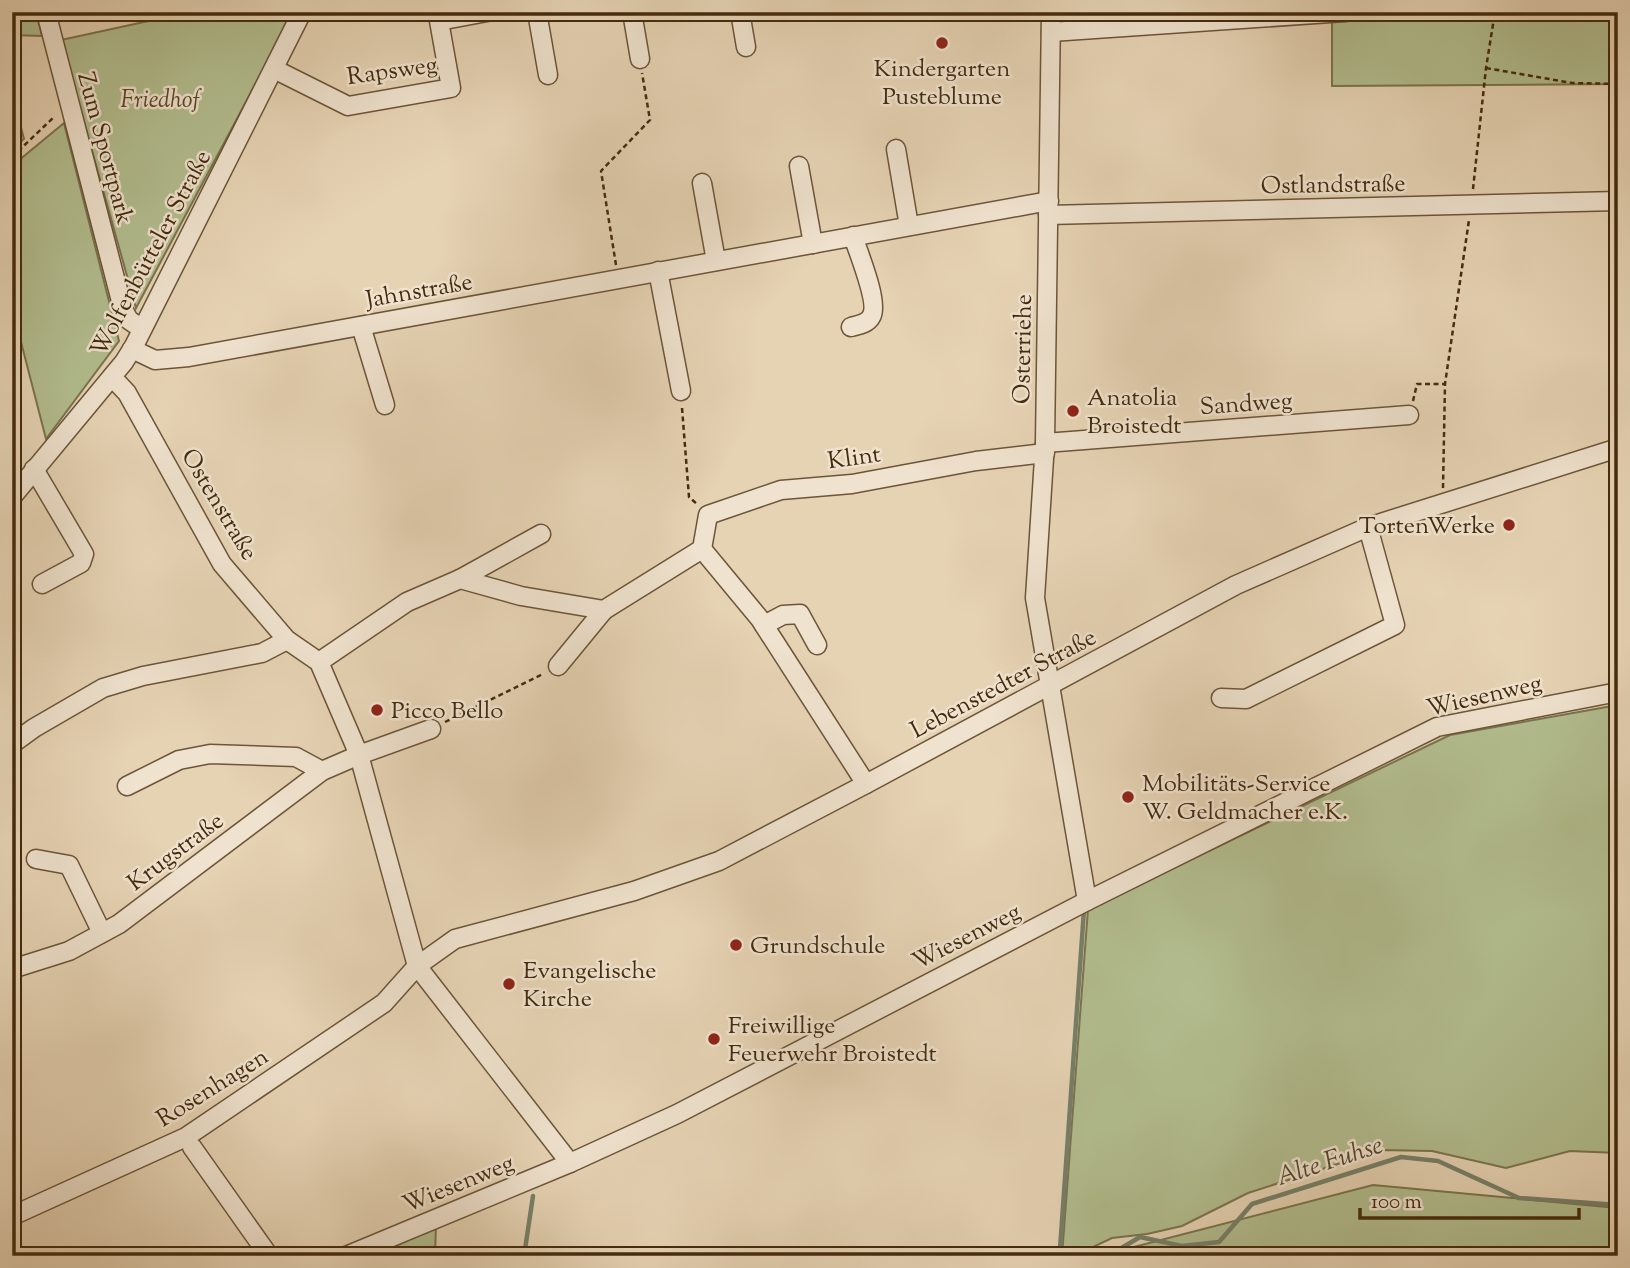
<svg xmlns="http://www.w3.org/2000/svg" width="1630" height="1268" viewBox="0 0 1630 1268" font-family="'Sorts Mill Goudy',serif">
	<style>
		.green { fill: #b2bd8f; stroke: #7b744e; stroke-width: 2 }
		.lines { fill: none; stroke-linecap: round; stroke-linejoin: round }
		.stream { stroke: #76806a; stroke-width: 4.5 }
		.minor-casing { stroke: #6c5538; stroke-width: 21 }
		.path { stroke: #442b0e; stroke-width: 2.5; stroke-dasharray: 5 3.5; stroke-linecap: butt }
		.minor { stroke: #efe2ce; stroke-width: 18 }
		.poi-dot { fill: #8f2418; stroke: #efe2ce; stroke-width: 2.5 }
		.labels { text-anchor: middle; stroke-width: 5; stroke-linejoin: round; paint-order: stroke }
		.poi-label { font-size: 24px; fill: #442b0e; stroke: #efe2ce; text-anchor: start }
		.street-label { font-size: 24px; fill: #442b0e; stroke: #efe2ce }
		.park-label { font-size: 24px; font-style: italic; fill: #5a4828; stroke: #efe2ce }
		.water-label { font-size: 26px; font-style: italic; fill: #55472d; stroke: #efe2ce }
	</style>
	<rect width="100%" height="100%" fill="#e6d3b4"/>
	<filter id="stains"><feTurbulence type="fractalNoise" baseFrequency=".00286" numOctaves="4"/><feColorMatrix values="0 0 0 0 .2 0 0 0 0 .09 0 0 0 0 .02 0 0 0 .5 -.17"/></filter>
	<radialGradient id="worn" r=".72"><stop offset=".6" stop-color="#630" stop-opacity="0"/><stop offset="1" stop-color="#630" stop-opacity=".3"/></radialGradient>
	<g class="green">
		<polygon points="12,12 36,12 42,36 12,35"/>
		<polygon points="190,12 294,12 136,308 61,40"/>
		<polygon points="1373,12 1618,12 1618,84 1332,86 1332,18 1368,15"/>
		<polygon points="12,93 24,139 12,149"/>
		<polygon points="64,123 119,341 46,439 12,307 12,166"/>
		<polygon points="1618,705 1618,1153 1570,1151 1506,1168 1432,1151 1381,1150 1248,1193 1182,1226 1147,1234 1112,1238 1074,1256 1062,1256 1088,909 1450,735"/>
		<polygon points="1373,1185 1618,1208 1618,1256 1099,1256"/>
		<polygon points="436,1226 435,1256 375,1256"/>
	</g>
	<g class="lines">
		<g class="stream">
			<polyline points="524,1256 533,1196"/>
			<polyline points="1037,1256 1060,1249 1084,910"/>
			<polyline points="1108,1256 1140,1237 1182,1246 1219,1242 1252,1204 1401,1157 1438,1161 1519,1198 1618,1205"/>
		</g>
		<defs>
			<g id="minor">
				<polyline points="46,12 123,309 129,320 142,329"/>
				<polyline points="537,12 548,75"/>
				<polyline points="632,12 640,59"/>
				<polyline points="740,12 746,47"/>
				<polyline points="1051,12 1045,443 1035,598 1087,901"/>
				<polyline points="1051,32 1345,12"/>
				<polyline points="274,69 348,106 451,88 439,21 487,12"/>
				<polyline points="896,149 909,226"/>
				<polyline points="799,166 813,244"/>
				<polyline points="702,183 716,261"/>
				<polyline points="1048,215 1618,201"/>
				<polyline points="658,271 681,391"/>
				<polyline points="361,326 385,405"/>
				<path d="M851,327C858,325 867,324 871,317C880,304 858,252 853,236"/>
				<polyline points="132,349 155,360 189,357 1049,201"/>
				<polyline points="112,377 127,393 222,564 287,640 319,662 359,755 417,966 570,1163"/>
				<polyline points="1045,443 1409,415"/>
				<polyline points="34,469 84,554 81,563 42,584"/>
				<polyline points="12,497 124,362 134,346 302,12"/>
				<polyline points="702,549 708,515 781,490 852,484 976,461 1045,453"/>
				<polyline points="702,549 760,619 866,784"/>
				<polyline points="460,579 541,534"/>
				<polyline points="764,625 783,615 800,614 817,645"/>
				<polyline points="319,662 407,602 460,579 521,596 604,610 702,549"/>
				<polyline points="558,666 604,610"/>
				<polyline points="1221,698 1246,699 1395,625 1368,527"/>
				<polyline points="12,744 34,728 103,688 143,676 262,653 287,640"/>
				<polyline points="127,786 179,760 210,754 296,757 322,771"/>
				<polyline points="36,859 69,865 102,933"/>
				<polyline points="12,969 69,951 119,924 322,771 359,755 431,729"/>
				<polyline points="192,1147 269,1256"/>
				<polyline points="12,1216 186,1137 384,1003 417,966 455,939 634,891 719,861 866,784 1236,585 1368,527 1618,448"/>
				<polyline points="346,1256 570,1163 677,1114 1087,901 1437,727 1618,692"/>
			</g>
		</defs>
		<use href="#minor" class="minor-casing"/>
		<g class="path">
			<polyline points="1486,68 1572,83 1618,84"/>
			<polyline points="12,157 55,116"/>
			<polyline points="1473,189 1486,68 1495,12"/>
			<polyline points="616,265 601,171 650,120 642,73"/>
			<polyline points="1413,401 1417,384 1445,384"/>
			<polyline points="682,408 689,497 698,505"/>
			<polyline points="1443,488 1445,384 1469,220"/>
			<polyline points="445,722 543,674"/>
		</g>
		<use href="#minor" class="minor"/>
	</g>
	<g class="poi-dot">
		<circle cx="942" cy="43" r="7"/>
		<circle cx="1073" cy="411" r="7"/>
		<circle cx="1509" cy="525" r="7"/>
		<circle cx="377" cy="710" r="7"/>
		<circle cx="1128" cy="797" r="7"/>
		<circle cx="736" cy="945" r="7"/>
		<circle cx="509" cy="984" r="7"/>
		<circle cx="714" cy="1039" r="7"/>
	</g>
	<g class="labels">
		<g class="poi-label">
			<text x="942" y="76" text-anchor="middle">Kindergarten<tspan x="942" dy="28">Pusteblume</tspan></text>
			<text x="1087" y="405">Anatolia<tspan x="1087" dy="28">Broistedt</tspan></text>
			<text x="1495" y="533" text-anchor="end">TortenWerke</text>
			<text x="391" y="718">Picco Bello</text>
			<text x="1142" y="791">Mobilitäts-Service<tspan x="1142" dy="28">W. Geldmacher e.K.</tspan></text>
			<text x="750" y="953">Grundschule</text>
			<text x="523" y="978">Evangelische<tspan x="523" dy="28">Kirche</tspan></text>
			<text x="728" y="1033">Freiwillige<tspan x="728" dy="28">Feuerwehr Broistedt</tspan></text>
		</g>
		<g class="street-label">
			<text transform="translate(392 70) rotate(-8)" y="8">Rapsweg</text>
			<text transform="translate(106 148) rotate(75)" y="8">Zum Sportpark</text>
			<text transform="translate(1333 184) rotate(-1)" y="8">Ostlandstraße</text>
			<text transform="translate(150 253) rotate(-62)" y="8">Wolfenbütteler Straße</text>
			<text transform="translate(419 290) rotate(-10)" y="8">Jahnstraße</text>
			<text transform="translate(1022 349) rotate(-89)" y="8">Osterriehe</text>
			<text transform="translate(1246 403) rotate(-4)" y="8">Sandweg</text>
			<text transform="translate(854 457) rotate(-8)" y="8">Klint</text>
			<text transform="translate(220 504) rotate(59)" y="8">Ostenstraße</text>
			<text transform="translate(1003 683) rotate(-28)" y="8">Lebenstedter Straße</text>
			<text transform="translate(1484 695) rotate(-13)" y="8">Wiesenweg</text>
			<text transform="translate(175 851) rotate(-37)" y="8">Krugstraße</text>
			<text transform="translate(966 936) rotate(-27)" y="8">Wiesenweg</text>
			<text transform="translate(212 1087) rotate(-32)" y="8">Rosenhagen</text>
			<text transform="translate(458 1183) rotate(-22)" y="8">Wiesenweg</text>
		</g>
		<g class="park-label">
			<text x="160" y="107">Friedhof</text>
		</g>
		<g class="water-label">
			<text transform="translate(1329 1160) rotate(-18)" y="9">Alte Fuhse</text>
		</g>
	</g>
	<rect width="1630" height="1268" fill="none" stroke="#e6d3b4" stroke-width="42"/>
	<rect x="14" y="14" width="1602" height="1240" fill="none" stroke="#442b0e" stroke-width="3.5"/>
	<rect x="21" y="21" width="1588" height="1226" fill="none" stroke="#442b0e" stroke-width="2"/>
	<path d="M1360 1208v10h219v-10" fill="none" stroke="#442b0e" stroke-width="3.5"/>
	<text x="1371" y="1208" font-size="21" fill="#442b0e" stroke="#efe2ce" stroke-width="5" paint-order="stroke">100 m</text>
	<rect width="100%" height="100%" filter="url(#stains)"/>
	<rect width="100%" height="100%" fill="url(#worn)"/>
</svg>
